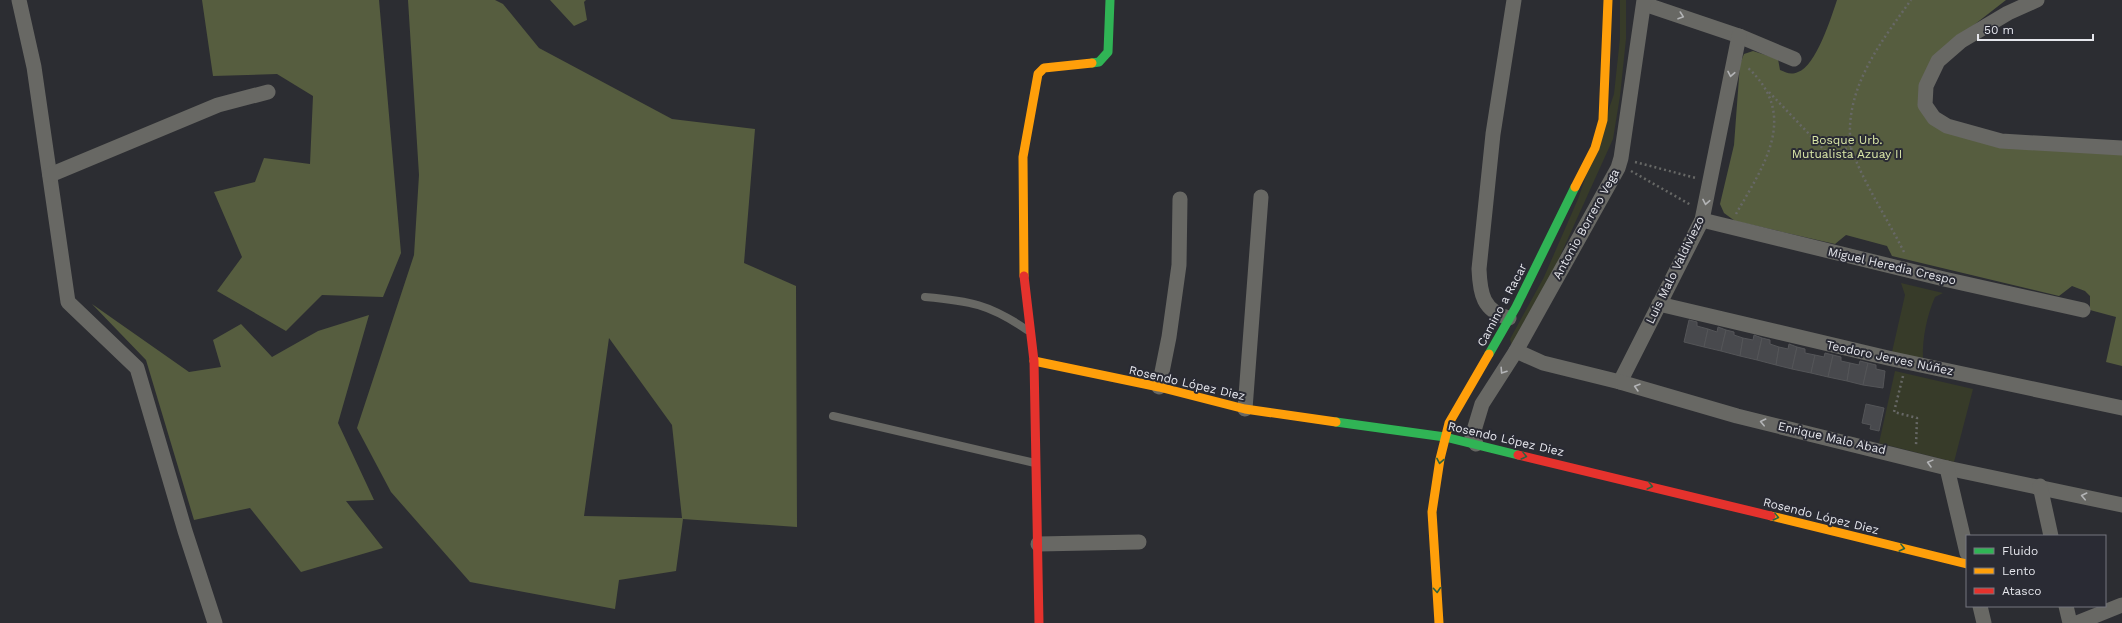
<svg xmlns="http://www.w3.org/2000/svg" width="2122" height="623" viewBox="0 0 2122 623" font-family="'Work Sans',sans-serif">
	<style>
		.green { fill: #373b29 }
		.forest { fill: #565d3f; fill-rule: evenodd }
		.building { fill: #48494d; stroke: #545558 }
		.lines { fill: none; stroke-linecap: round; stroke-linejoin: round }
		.path { stroke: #676866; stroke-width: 2.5; stroke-dasharray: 2 3; stroke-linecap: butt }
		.lane { stroke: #686864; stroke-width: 8 }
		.street { stroke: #686864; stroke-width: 15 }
		.fast { stroke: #30b455; stroke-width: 9 }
		.slow { stroke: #ff9f0a; stroke-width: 9 }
		.jam { stroke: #e5322d; stroke-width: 9 }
		.oneway { stroke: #b3b4b6 }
		.oneway2 { stroke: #2c6241 }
		.labels { text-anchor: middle; stroke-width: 4; stroke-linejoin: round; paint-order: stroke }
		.park-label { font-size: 12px; fill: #dbe8a8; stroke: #2a2b34 }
		.street-label { font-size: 12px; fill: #e5e6ec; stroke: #2a2b34 }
	</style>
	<rect width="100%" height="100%" fill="#2c2d32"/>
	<g class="green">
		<polygon points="1620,0 1626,0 1626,39 1620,96 1613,139 1551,276 1513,351 1510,339 1544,277 1578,199 1614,94 1620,38"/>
		<path d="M1901,283L1943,293L1935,297C1927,315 1922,339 1923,359L1892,352L1905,295Z"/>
		<polygon points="1895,371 1973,389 1954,462 1879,443"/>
	</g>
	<g class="forest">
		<polygon points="202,0 379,0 401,253 383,297 322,295 286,331 217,291 242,257 214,192 255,182 264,158 310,164 313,96 277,74 213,76"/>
		<path d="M408,0H495L503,4L539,48L672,119L755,129L744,263L796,286L797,527L683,519L676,571L619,580L615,609L470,582L391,492L357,428L414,255L419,175ZM609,338L672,425L682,518L584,516Z"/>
		<polygon points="550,0 586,0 584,2 587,20 574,26"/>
		<path d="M1837,0H2006L1961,35L1935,58L1927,109L1966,134L2122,150V366L2106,362L2116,317L2090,310V296L2085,291L2072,286L2059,296L1892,256L1887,246L1846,235L1835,244L1735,221L1724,213L1720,204L1734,145L1740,64L1744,54L1753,51L1778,59L1780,70C1787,73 1791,75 1798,72C1816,66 1831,18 1837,0Z"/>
		<polygon points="92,304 189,372 221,367 213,340 241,324 272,357 318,331 369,315 338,423 374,500 346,501 383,548 301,572 250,508 194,520 146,360"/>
	</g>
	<g class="building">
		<polygon points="1689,320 1697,322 1697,326 1708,329 1704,347 1684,342"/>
		<polygon points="1718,327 1726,330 1721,351 1704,347 1708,329 1717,332"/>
		<polygon points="1726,330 1734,332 1734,335 1743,338 1740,356 1721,351"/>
		<polygon points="1754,335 1762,338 1757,360 1740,356 1743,338 1753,340"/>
		<polygon points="1762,338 1770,340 1770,344 1779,347 1776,365 1757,360"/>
		<polygon points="1789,344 1797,347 1792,369 1776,365 1779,347 1788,349"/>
		<polygon points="1797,347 1805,349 1805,353 1815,355 1811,373 1792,369"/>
		<polygon points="1825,353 1833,355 1828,377 1811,373 1815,355 1824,357"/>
		<polygon points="1833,355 1841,357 1841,361 1850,363 1847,381 1828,377"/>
		<polygon points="1860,361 1868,363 1863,385 1847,381 1850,363 1859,365"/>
		<polygon points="1868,363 1876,365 1876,369 1885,371 1883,388 1863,385"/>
		<polygon points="1866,404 1884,408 1879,431 1870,429 1871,425 1862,423"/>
	</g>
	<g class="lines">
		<g class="path">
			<polyline points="1769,92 1830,156 1851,146"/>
			<polyline points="1635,162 1696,178"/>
			<polyline points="1631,171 1691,205"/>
			<path d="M1736,214C1764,165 1800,115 1747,67"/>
			<path d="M1904,252C1889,222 1870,193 1857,163C1855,157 1851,151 1851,146C1843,90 1881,42 1911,0"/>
			<polyline points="1903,376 1894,412 1917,418 1916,446"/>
		</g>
		<g class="lane">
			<path d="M925,297C970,301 989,304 1027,330"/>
			<polyline points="833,416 1035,463"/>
		</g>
		<g class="street">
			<polyline points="19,0 34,67 68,302 137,368 185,531 215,623"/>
			<polyline points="2037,0 2008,13 1961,41 1938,61 1926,86 1925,105 1934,118 1947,126 2001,141 2122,148"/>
			<polyline points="1644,4 1739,36 1794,59"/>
			<polyline points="50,175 218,105 268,92"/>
			<polyline points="1702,220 1944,279 2083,310"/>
			<polyline points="1659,304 1888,358 2122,408"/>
			<path d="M1509,318C1483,311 1480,294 1479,269L1493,134L1514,0"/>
			<polyline points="1516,351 1618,168 1621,158 1644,0"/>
			<polyline points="1620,382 1702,220 1739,36"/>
			<polyline points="1159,387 1169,337 1179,265 1180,199"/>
			<polyline points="1245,409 1261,197"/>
			<polyline points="1476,444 1472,437 1482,404 1516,351 1543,363 1620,382 1737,416 1947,468 2122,505"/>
			<polyline points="1947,468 1967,553"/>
			<polyline points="2040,486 2051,536"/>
			<polyline points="1038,544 1139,542"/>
			<polyline points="1980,606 1984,623"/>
			<polyline points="2066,606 2070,623"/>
			<polyline points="2077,623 2122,605"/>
		</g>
		<g class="fast">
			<polyline points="1092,63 1099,62 1108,52 1110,0"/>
			<polyline points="1489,354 1516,307 1575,187"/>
			<polyline points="1336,422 1445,437 1518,455"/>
		</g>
		<g class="slow">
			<polyline points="1575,187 1595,148 1603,120 1608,0"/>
			<polyline points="1024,276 1023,157 1038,74 1044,68 1092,63"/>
			<polyline points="1034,361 1159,387 1245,409 1336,422"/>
			<polyline points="1771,516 1967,564"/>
			<polyline points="1439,623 1432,512 1440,459 1449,423 1489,354"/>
		</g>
		<g class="jam">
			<polyline points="1024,276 1034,361 1039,623"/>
			<polyline points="1518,455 1771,516"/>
		</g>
	</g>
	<defs><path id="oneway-chevron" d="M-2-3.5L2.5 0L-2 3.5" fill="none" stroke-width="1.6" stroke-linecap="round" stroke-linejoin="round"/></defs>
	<g class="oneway">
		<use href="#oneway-chevron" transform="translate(1681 16) rotate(19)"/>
		<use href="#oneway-chevron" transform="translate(1731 74) rotate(101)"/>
		<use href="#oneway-chevron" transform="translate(1706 202) rotate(101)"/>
		<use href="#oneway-chevron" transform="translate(1503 371) rotate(123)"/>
		<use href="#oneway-chevron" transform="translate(1637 387) rotate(-164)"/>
		<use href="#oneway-chevron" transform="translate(1763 422) rotate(-167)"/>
		<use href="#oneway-chevron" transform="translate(1930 463) rotate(-165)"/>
		<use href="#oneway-chevron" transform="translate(2084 496) rotate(-167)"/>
	</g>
	<g class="oneway2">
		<use href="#oneway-chevron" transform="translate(1524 456) rotate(14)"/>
		<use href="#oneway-chevron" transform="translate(1440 461) rotate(100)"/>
		<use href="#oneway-chevron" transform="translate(1650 486) rotate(14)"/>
		<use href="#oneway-chevron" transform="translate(1776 517) rotate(14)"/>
		<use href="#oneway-chevron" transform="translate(1902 548) rotate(14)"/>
		<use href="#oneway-chevron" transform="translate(1437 590) rotate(86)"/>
	</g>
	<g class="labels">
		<g class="park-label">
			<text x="1847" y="144">Bosque Urb.<tspan x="1847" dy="14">Mutualista Azuay II</tspan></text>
		</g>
		<g class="street-label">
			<text transform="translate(1586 224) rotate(-61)" y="4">Antonio Borrero Vega</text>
			<text transform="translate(1892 266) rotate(13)" y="4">Miguel Heredia Crespo</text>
			<text transform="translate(1675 270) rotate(-64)" y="4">Luis Malo Valdiviezo</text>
			<text transform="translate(1502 305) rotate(-62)" y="4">Camino a Racar</text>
			<text transform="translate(1890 358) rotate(12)" y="4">Teodoro Jerves Núñez</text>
			<text transform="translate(1187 383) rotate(13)" y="4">Rosendo López Diez</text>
			<text transform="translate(1832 438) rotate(13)" y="4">Enrique Malo Abad</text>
			<text transform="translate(1506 439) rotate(13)" y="4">Rosendo López Diez</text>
			<text transform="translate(1821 516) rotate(14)" y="4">Rosendo López Diez</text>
		</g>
	</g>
	<rect x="1966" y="535" width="140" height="72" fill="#2a2b34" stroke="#75767e"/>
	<rect x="1974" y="548" width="20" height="6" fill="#30b455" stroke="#75767e"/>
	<text x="2002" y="555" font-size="12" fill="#e5e6ec">Fluido</text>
	<rect x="1974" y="568" width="20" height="6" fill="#ff9f0a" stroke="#75767e"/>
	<text x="2002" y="575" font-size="12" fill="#e5e6ec">Lento</text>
	<rect x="1974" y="588" width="20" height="6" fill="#e5322d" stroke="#75767e"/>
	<text x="2002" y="595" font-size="12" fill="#e5e6ec">Atasco</text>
	<path d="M1978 34v6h115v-6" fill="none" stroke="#e5e6ec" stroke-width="2"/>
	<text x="1984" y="34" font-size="12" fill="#e5e6ec" stroke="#2a2b34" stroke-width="3" paint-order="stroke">50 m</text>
</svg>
